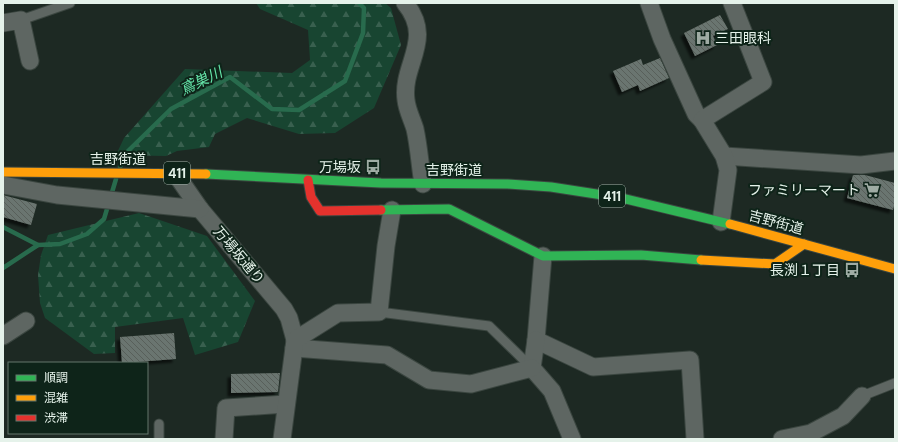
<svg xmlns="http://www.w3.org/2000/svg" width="898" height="442" viewBox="0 0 898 442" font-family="'DM Sans','Noto Sans JP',sans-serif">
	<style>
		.forest { fill: url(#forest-firs) }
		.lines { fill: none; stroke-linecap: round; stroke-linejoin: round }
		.stream { stroke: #286b4d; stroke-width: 4.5 }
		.building { fill: url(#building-back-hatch); filter: url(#shadow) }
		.lane-casing { stroke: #3b4640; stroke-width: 11 }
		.street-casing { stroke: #3b4640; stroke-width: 19 }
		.fast-casing { stroke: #3b4640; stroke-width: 11 }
		.slow-casing { stroke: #3b4640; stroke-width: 11 }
		.jam-casing { stroke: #3b4640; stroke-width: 11 }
		.lane { stroke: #5e6662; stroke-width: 9 }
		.street { stroke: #5e6662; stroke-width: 17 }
		.fast { stroke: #30b455; stroke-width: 9 }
		.slow { stroke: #ff9f0a; stroke-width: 9 }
		.jam { stroke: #e5322d; stroke-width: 9 }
		.labels { text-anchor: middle; stroke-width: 4; stroke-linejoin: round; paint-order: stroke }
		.shield { fill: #0e2419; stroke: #a4b4ab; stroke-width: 1 }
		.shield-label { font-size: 13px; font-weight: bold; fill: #e5f2ea }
		.poi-label { font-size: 14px; fill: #e5f2ea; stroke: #0e2419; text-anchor: end }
		.street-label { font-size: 14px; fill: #e5f2ea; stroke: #0e2419 }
		.water-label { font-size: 15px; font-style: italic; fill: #64e3a8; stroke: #0e2419 }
	</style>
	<defs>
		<pattern id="forest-firs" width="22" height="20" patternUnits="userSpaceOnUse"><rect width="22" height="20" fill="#184531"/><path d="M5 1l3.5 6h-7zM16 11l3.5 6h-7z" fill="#39604f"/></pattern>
		<pattern id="building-back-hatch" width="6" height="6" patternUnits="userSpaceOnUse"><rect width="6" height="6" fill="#6a756f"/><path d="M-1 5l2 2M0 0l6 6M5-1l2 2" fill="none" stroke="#585f5a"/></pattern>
		<filter id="shadow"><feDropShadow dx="-3.5" dy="3.5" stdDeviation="1" flood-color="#0009"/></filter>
	</defs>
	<rect width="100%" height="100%" fill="#1d2923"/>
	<g class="forest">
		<polygon points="256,3 385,3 391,8 401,45 374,108 335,133 299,134 247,118 215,134 209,147 177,151 166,156 116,155 124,138 185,69 292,73 310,60 308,30 260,9"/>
		<polygon points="139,213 207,236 255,301 238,342 195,355 183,318 115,327 115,353 94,354 45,318 40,303 38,275 41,255 48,235"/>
	</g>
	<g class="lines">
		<g class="stream">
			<polyline points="120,167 127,152 171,109 230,77 272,109 299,110 345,81 363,33 364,8 359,3"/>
			<polyline points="3,227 38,245"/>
			<polyline points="3,268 38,245 60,244 87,234 104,219 116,179"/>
		</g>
	</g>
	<g class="building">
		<polygon points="720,15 728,29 713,36 717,45 695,56 684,33"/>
		<polygon points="660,58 669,78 640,91 638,85 622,92 613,71 641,59 643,65"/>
		<polygon points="853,175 865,175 895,183 895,202 893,210 847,198"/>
		<polygon points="3,195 37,204 31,225 3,217"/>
		<polygon points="174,333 176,359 122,363 120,337"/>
		<polygon points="280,373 278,392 231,393 231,374"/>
	</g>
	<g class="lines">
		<defs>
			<g id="lane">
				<polyline points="21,20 70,3"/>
				<polyline points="379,312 489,326 532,368"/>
				<polyline points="862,396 895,383"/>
				<polyline points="159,439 159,424"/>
			</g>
			<g id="street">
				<path d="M405,3C435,40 401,64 406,100C407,110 412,119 415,129C419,147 420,166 423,184"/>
				<polyline points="649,3 662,39 696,114 702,120"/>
				<polyline points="3,23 21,20 30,61"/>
				<polyline points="724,156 861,165 895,161"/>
				<polyline points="175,173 200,209 284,309 289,318 295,340"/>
				<polyline points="3,185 57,195 200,209"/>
				<polyline points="721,222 728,170 724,156 702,120 763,82 732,3"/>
				<polyline points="543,256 536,340 593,367 690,360 695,439"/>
				<polyline points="3,336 26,321"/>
				<polyline points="536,340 532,368 552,391 572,439"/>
				<polyline points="294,348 387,355 429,380 471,384 532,368"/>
				<polyline points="224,439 226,408 286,404"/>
				<polyline points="282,439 295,340 338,313 379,312 386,246 392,210"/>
				<polyline points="782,439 811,433 843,416 862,396"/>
			</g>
			<g id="fast">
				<polyline points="206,174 381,183 508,184 551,187 622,198 730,224"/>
				<polyline points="381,210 449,209 543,256 641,255 701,260"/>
			</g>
			<g id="slow">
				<polyline points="3,172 206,174"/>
				<polyline points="730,224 895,269"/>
				<polyline points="701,260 775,264 804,244"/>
			</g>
			<polyline id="jam" points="308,180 311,197 320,211 381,210"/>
		</defs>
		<use href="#lane" class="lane-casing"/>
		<use href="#street" class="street-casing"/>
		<use href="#fast" class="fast-casing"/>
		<use href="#slow" class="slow-casing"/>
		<use href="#jam" class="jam-casing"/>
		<use href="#lane" class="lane"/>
		<use href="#street" class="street"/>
		<use href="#fast" class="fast"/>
		<use href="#slow" class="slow"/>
		<use href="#jam" class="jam"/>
	</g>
	<defs>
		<symbol id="hospital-bare" viewBox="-9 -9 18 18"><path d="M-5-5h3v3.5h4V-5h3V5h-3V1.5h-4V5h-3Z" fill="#9faca4" stroke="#0e2419" stroke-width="2.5" paint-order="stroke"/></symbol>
		<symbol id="bus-bare" viewBox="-9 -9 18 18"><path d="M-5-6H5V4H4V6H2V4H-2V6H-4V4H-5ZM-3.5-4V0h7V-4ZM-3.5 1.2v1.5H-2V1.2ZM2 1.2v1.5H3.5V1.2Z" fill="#9faca4" stroke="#0e2419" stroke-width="2.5" paint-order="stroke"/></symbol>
		<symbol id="supermarket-bare" viewBox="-9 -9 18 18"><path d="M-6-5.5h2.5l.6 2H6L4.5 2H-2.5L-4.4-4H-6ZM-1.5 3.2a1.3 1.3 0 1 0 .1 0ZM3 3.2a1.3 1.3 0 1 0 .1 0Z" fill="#9faca4" stroke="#0e2419" stroke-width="2.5" paint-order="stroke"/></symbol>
	</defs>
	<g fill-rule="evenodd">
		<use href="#hospital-bare" x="692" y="27" width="22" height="22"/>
		<use href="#bus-bare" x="362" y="156" width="22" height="22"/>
		<use href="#supermarket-bare" x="861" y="179" width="22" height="22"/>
		<use href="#bus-bare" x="841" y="259" width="22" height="22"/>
	</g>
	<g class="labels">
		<g class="shield">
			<rect x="164" y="162" width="26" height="22" rx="3"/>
			<rect x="599" y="185" width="26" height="22" rx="3"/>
		</g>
		<g class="shield-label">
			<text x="177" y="178">411</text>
			<text x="612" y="201">411</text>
		</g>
		<g class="poi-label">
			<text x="715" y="43" text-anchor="start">三田眼科</text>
			<text x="361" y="172">万場坂</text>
			<text x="860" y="195">ファミリーマート</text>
			<text x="840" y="275">長渕１丁目</text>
		</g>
		<g class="street-label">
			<text x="118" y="164">吉野街道</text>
			<text x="454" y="175">吉野街道</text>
			<text transform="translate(776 222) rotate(15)" y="5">吉野街道</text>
			<text transform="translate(239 255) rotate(50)" y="5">万場坂通り</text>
		</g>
		<g class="water-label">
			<text transform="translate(201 81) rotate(-26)" y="5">鳶巣川</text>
		</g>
	</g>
	<rect width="898" height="442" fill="none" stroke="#e5f2ea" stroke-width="8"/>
	<rect x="8" y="362" width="140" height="72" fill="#0e2419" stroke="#64766d"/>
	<rect x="16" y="375" width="20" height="6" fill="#30b455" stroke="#64766d"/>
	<text x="44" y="382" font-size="12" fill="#e5f2ea">順調</text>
	<rect x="16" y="395" width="20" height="6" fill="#ff9f0a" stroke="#64766d"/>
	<text x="44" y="402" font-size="12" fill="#e5f2ea">混雑</text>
	<rect x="16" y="415" width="20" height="6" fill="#e5322d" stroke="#64766d"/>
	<text x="44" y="422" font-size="12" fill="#e5f2ea">渋滞</text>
</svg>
